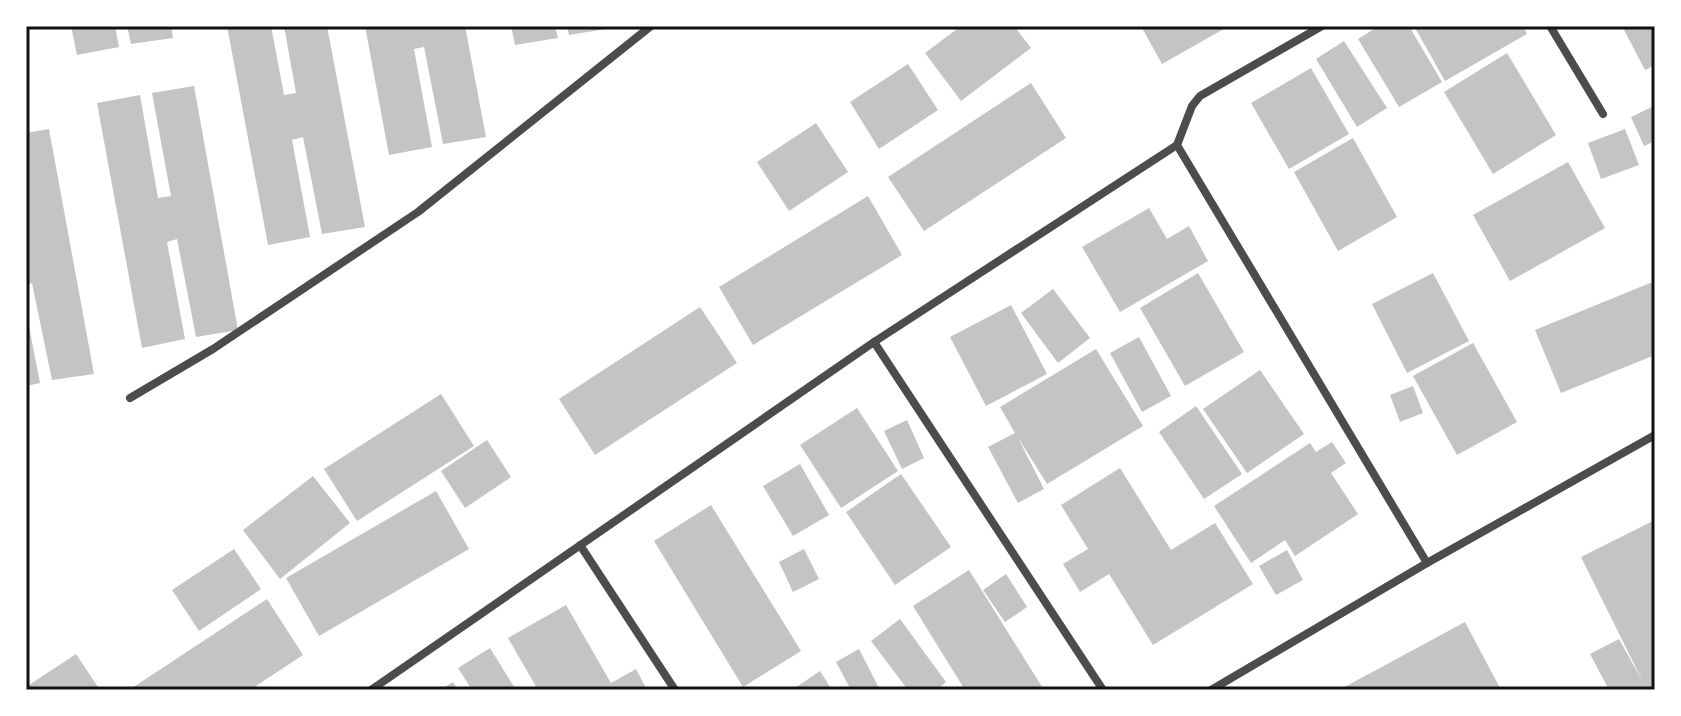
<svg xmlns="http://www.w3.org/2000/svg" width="1681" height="716" viewBox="0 0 1681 716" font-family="'Public Sans',sans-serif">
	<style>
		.building { fill: #c4c4c4 }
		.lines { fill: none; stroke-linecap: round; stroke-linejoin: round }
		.minor { stroke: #4c4c4c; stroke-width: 8 }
		.neatline { fill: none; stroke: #111; stroke-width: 3 }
	</style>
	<rect width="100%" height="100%" fill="#fff"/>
	<g class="building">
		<polygon points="71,26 115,26 119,47 77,55"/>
		<polygon points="127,26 171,26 173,38 131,44"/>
		<polygon points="227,26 271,26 284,95 296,93 284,26 327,26 365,227 322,234 303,137 292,140 310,237 268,245"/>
		<polygon points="365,26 465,26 486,137 443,144 424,47 414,49 432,147 389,155"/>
		<polygon points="511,26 555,26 558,38 515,45"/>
		<polygon points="567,26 612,26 612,28 569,35"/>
		<polygon points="961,26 1014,26 1031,48 961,101 925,53"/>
		<polygon points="1141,26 1229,26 1162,64"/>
		<polygon points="1379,26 1409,26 1442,82 1399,107 1358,39"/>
		<polygon points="1414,26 1523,26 1527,34 1445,81"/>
		<polygon points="1622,26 1655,26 1655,65 1645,70"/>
		<polygon points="1344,41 1387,108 1357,127 1316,59"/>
		<polygon points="1507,53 1556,135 1493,174 1444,92"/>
		<polygon points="908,64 938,110 879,149 850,102"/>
		<polygon points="1311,68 1349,134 1289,169 1251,103"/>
		<polygon points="1031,83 1066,138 924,231 888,177"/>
		<polygon points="194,86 238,330 196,337 177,239 167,242 185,339 142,348 97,103 140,95 158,198 171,196 152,93"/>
		<polygon points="1652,107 1655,114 1655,141 1644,146 1631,117"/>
		<polygon points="816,123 848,172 789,211 757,162"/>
		<polygon points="49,129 94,374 52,380 32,283 26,285 26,133"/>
		<polygon points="1625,129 1639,165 1601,179 1588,143"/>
		<polygon points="1353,138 1397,217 1338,251 1294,172"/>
		<polygon points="1568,162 1605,228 1510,281 1473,215"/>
		<polygon points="868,196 902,255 753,345 719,287"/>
		<polygon points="1149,208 1167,239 1189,226 1208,261 1120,312 1082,247"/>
		<polygon points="1198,273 1244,352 1185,386 1140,308"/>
		<polygon points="1433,273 1469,341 1407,373 1372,304"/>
		<polygon points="1655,281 1655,355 1561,393 1535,330"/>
		<polygon points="1053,289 1090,338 1058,363 1021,313"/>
		<polygon points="1011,305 1047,374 986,406 950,337"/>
		<polygon points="700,307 737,363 595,455 559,399"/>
		<polygon points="27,316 40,383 26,386 26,317"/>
		<polygon points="1139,337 1171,396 1142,412 1110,353"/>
		<polygon points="1473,343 1517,422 1457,455 1413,376"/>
		<polygon points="1096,349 1143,426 1047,484 1017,436 1044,489 1018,503 988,447 1015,433 1000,407"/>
		<polygon points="1260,370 1304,434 1247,473 1203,409"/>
		<polygon points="1413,386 1423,413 1400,422 1390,395"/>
		<polygon points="441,394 474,446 357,521 324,469"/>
		<polygon points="1196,406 1242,474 1204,499 1159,432"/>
		<polygon points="857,408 898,471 841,508 800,445"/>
		<polygon points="907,420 924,458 902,469 884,431"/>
		<polygon points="487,440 511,477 465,508 441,471"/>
		<polygon points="1332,442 1346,463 1331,473 1358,514 1295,556 1285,540 1251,563 1214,506 1310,443 1316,452"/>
		<polygon points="800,464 829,515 793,536 763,486"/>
		<polygon points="1120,468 1171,550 1215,523 1253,584 1153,645 1109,574 1080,592 1063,564 1088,549 1061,505"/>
		<polygon points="901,474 951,547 895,585 846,512"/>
		<polygon points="313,476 350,523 280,579 243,530"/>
		<polygon points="436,491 469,549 319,636 286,578"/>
		<polygon points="711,505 801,651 743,687 654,541"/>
		<polygon points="1655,520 1655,690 1609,690 1590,654 1619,639 1643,682 1581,557"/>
		<polygon points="234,549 261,589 199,631 172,590"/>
		<polygon points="804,549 819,579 793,592 779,562"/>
		<polygon points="1287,550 1303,580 1276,595 1259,566"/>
		<polygon points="969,570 1044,690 965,690 913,606"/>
		<polygon points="1006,574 1027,607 1005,622 983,590"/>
		<polygon points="267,599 303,655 250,690 129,690"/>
		<polygon points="566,605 611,683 636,669 647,690 538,690 508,638"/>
		<polygon points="900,619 946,682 936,690 908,690 871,641"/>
		<polygon points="1465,622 1501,690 1339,690"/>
		<polygon points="490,648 516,690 472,690 458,668"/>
		<polygon points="859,649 880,690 851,690 836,662"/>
		<polygon points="76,654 100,690 26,690 26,687"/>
		<polygon points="820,671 832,690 792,690"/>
		<polygon points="453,682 458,690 440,690"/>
	</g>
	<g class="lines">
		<g class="minor">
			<polyline points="1550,26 1603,114"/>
			<polyline points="1177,145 1427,563"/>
			<polyline points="874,342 1103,690"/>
			<polyline points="130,398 213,349 418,212 651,26"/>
			<polyline points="580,545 675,690"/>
			<polyline points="371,690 874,342 1177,145 1192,106 1200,96 1322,26"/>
			<polyline points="1211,690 1427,563 1655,435"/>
		</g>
	</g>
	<rect width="1681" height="716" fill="none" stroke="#ffffff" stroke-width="56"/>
	<rect x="28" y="28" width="1625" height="660" class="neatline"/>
</svg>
